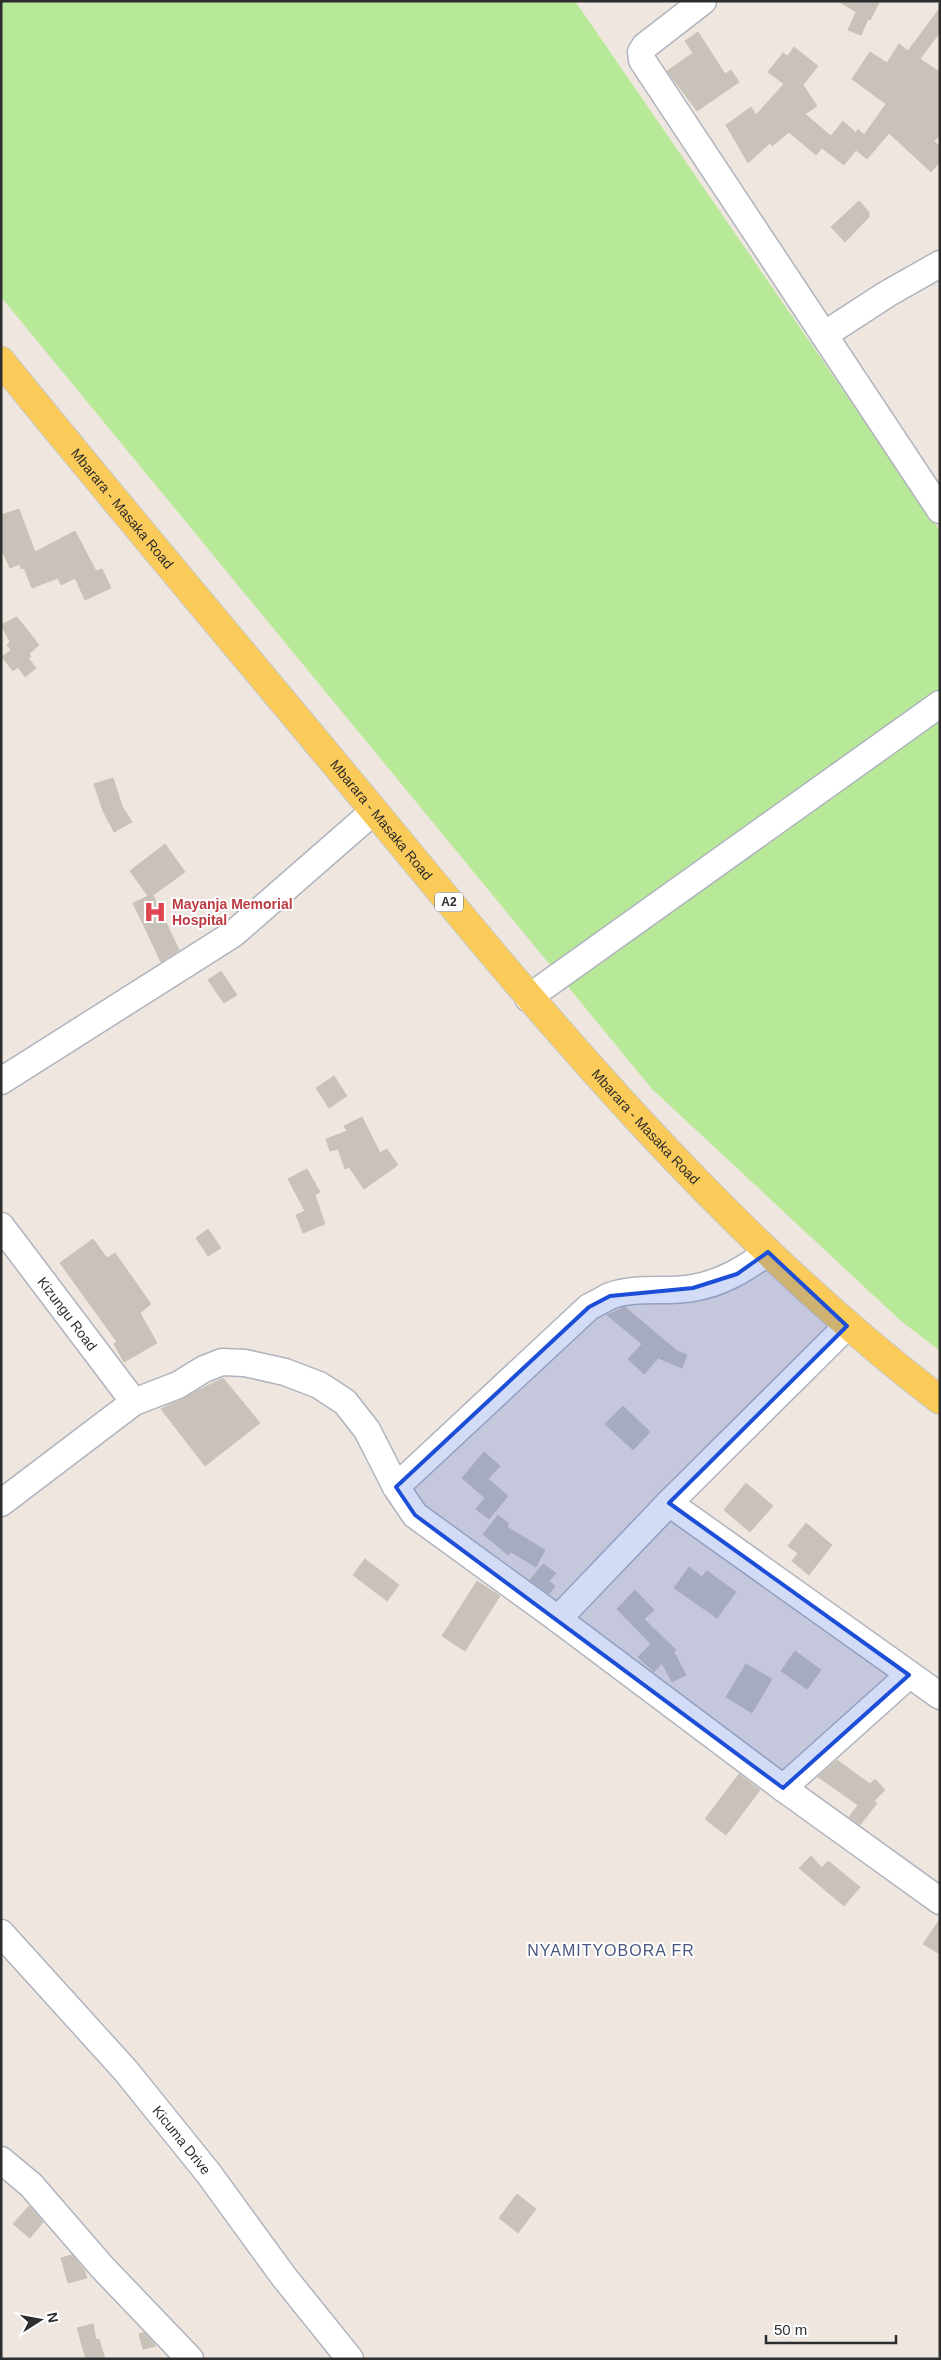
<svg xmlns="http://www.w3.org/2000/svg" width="941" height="2360" viewBox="0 0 941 2360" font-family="Helvetica,sans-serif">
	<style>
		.green { fill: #b8e998 }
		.building { fill: #c8c2ba; stroke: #cbc3b8 }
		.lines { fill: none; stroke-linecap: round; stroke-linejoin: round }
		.minor-casing { stroke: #afb3bd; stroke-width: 29 }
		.major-casing { stroke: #c8c8c8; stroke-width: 30 }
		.minor { stroke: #fff; stroke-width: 26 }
		.major { stroke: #fbcb59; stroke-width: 28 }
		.marked { fill: #1d4ed8; fill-opacity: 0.2; stroke: #1d4ed8; stroke-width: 4; stroke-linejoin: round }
		.labels { text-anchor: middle; stroke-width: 4; stroke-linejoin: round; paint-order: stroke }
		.shield { fill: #fff; stroke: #6c6c6c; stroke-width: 1 }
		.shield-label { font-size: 12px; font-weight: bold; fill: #2d2d2d }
		.street-label { font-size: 14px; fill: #2d2d2d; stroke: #fff }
		.health-label { font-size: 14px; font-weight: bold; fill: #be3a42; stroke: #fff; text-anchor: start }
		.quarter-label { font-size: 16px; letter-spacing: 1px; fill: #495782; stroke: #fff }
	</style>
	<rect width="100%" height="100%" fill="#efe7df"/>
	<polygon class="green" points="1,1 575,1 940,531 940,1351 901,1321 652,1089 1,297"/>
	<g class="building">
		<polygon points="838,1 880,1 870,20 868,19 861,35 848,30 856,12"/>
		<polygon points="940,8 940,32 920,59 940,72 940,135 934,141 940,147 940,162 931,172 889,133 867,159 856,150 844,165 822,148 816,155 789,132 772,146 770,143 748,163 726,125 751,107 756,115 784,84 768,72 783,53 788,56 794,47 818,66 803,85 817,106 805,114 831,136 843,121 856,133 858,129 864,135 886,104 852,79 870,52 887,63 899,44 908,51"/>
		<polygon points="698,32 725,74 731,70 739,82 697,111 667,71 693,53 685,41"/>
		<polygon points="859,201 869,212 869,217 845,242 831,227"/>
		<polygon points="19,509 35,552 75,531 96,571 102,569 111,588 85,600 75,578 61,585 58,578 32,588 24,568 21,569 20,564 10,568 1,548 1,515"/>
		<polygon points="17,617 39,645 29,654 31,657 28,658 36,668 25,677 18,667 13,671 2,657 11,650 7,645 10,642 1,625"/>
		<polygon points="113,778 122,806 132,822 114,832 103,811 94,784"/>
		<polygon points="165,844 185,872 153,895 179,950 161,962 133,903 148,896 130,871"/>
		<polygon points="221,971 237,995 224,1003 208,980"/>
		<polygon points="334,1076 347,1096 329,1108 316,1088"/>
		<polygon points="362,1117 380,1153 387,1149 398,1165 364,1189 349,1167 345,1169 338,1149 330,1151 326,1139 347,1131 344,1126"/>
		<polygon points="307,1169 320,1192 315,1195 325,1224 303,1233 296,1215 305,1211 288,1179"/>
		<polygon points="208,1229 221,1248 208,1256 196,1238"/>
		<polygon points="93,1239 107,1258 115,1253 151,1304 140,1313 157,1343 124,1362 114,1344 117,1342 60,1263"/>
		<polygon points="625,1307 677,1351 687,1355 682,1368 658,1358 644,1374 628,1359 642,1344 607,1315"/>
		<polygon points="223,1378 260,1423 205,1466 161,1409"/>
		<polygon points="623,1406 650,1432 633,1450 605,1424"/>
		<polygon points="484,1452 500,1466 488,1479 508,1496 489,1519 476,1509 485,1498 462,1478"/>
		<polygon points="746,1483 773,1506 750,1532 724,1510"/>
		<polygon points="498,1515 509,1524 507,1527 545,1550 536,1567 511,1552 508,1555 483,1534"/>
		<polygon points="806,1523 832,1545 809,1575 792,1561 798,1553 788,1546"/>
		<polygon points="365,1559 399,1585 387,1601 353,1575"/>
		<polygon points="543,1564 556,1573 549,1581 555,1586 549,1594 530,1580"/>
		<polygon points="689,1567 702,1577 707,1571 736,1592 717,1618 674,1588"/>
		<polygon points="477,1581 500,1596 465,1651 442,1636"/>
		<polygon points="635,1590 654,1610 644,1619 676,1650 674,1652 686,1675 672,1682 662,1663 654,1672 638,1657 651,1644 617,1609"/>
		<polygon points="795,1651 821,1670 807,1689 781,1671"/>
		<polygon points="746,1664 772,1679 752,1713 726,1697"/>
		<polygon points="837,1760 870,1784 875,1779 885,1790 874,1801 877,1803 860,1825 849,1817 858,1805 818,1777"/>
		<polygon points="739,1774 760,1790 726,1835 705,1819"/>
		<polygon points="811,1856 822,1868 828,1861 860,1887 844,1906 799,1868"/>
		<polygon points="940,1919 940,1954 923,1944"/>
		<polygon points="517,2194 536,2209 518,2233 499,2218"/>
		<polygon points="29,2206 43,2222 30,2238 13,2224"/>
		<polygon points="72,2255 84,2270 87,2278 68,2283 61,2258"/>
		<polygon points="93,2324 96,2340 99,2339 105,2359 86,2359 77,2328"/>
		<polygon points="144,2332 156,2346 143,2349 139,2334"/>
	</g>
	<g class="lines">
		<defs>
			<g id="minor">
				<polyline points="703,1 645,46 641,52 642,60 940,510"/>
				<polyline points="824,335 887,294 940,264"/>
				<polyline points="528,998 940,704"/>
				<polyline points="1,1081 233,934 374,811"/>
				<path id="s1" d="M1,1226L134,1402"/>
				<path d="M396,1487L589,1307C596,1304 603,1299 610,1296C636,1286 666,1293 693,1288C722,1283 745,1269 768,1252"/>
				<polyline points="1,1503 134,1402 178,1385 204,1369 222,1362 245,1363 285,1372 319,1385 345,1402 367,1430 396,1487 415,1515 558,1619 783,1788 940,1901"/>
				<polyline points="669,1503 940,1696"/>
				<polyline points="558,1619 669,1503 847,1326"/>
				<polyline points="783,1788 909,1675"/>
				<path id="s2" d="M1,1933L126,2071L209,2174L284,2277L350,2359"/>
				<polyline points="1,2160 31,2185 102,2267 190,2359"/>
			</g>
			<g id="major">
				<path id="s3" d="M1,361C124,513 250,661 375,812C548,1022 723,1234 940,1400"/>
			</g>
		</defs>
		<use href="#minor" class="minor-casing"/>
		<use href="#major" class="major-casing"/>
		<use href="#minor" class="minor"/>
		<use href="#major" class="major"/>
	</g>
	<path class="marked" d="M768,1252L847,1326L669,1503L909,1675L783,1788L415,1515L396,1487L589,1307L610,1296L693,1288L737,1274Z"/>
	<defs>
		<symbol id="hospital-bare" viewBox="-9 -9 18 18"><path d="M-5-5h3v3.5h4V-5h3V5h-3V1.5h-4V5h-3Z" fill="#e0444e" stroke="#fff" stroke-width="2.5" paint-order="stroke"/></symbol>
	</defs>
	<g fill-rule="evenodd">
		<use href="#hospital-bare" x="139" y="896" width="32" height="32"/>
	</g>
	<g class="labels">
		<rect class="shield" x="435" y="892.5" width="28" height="19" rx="4"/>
		<g class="shield-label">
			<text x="449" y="906">A2</text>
		</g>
		<g class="street-label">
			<text dy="5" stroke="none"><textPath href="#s3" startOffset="191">Mbarara - Masaka Road</textPath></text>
			<text dy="5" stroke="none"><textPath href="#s3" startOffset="596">Mbarara - Masaka Road</textPath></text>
			<text dy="5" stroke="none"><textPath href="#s3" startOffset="1001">Mbarara - Masaka Road</textPath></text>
			<text dy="5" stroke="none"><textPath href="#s1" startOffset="110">Kizungu Road</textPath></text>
			<text dy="5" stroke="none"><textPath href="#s2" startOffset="275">Kicuma Drive</textPath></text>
		</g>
		<g class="health-label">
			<text x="172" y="909">Mayanja Memorial<tspan x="172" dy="16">Hospital</tspan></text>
		</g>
		<g class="quarter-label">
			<text x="611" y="1956">NYAMITYOBORA FR</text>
		</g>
	</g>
	<rect width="941" height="2360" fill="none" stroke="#2d2d2d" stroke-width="5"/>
	<g transform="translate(40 2320) rotate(79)" stroke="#ffffff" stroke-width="4" paint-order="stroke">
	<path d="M0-4L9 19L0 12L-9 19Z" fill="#2d2d2d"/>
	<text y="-8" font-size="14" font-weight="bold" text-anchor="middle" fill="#2d2d2d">N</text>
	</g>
	<path d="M766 2335v8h130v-8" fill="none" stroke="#2d2d2d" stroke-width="2.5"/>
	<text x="774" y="2335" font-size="15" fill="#2d2d2d" stroke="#ffffff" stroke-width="4" paint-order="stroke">50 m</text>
</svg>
